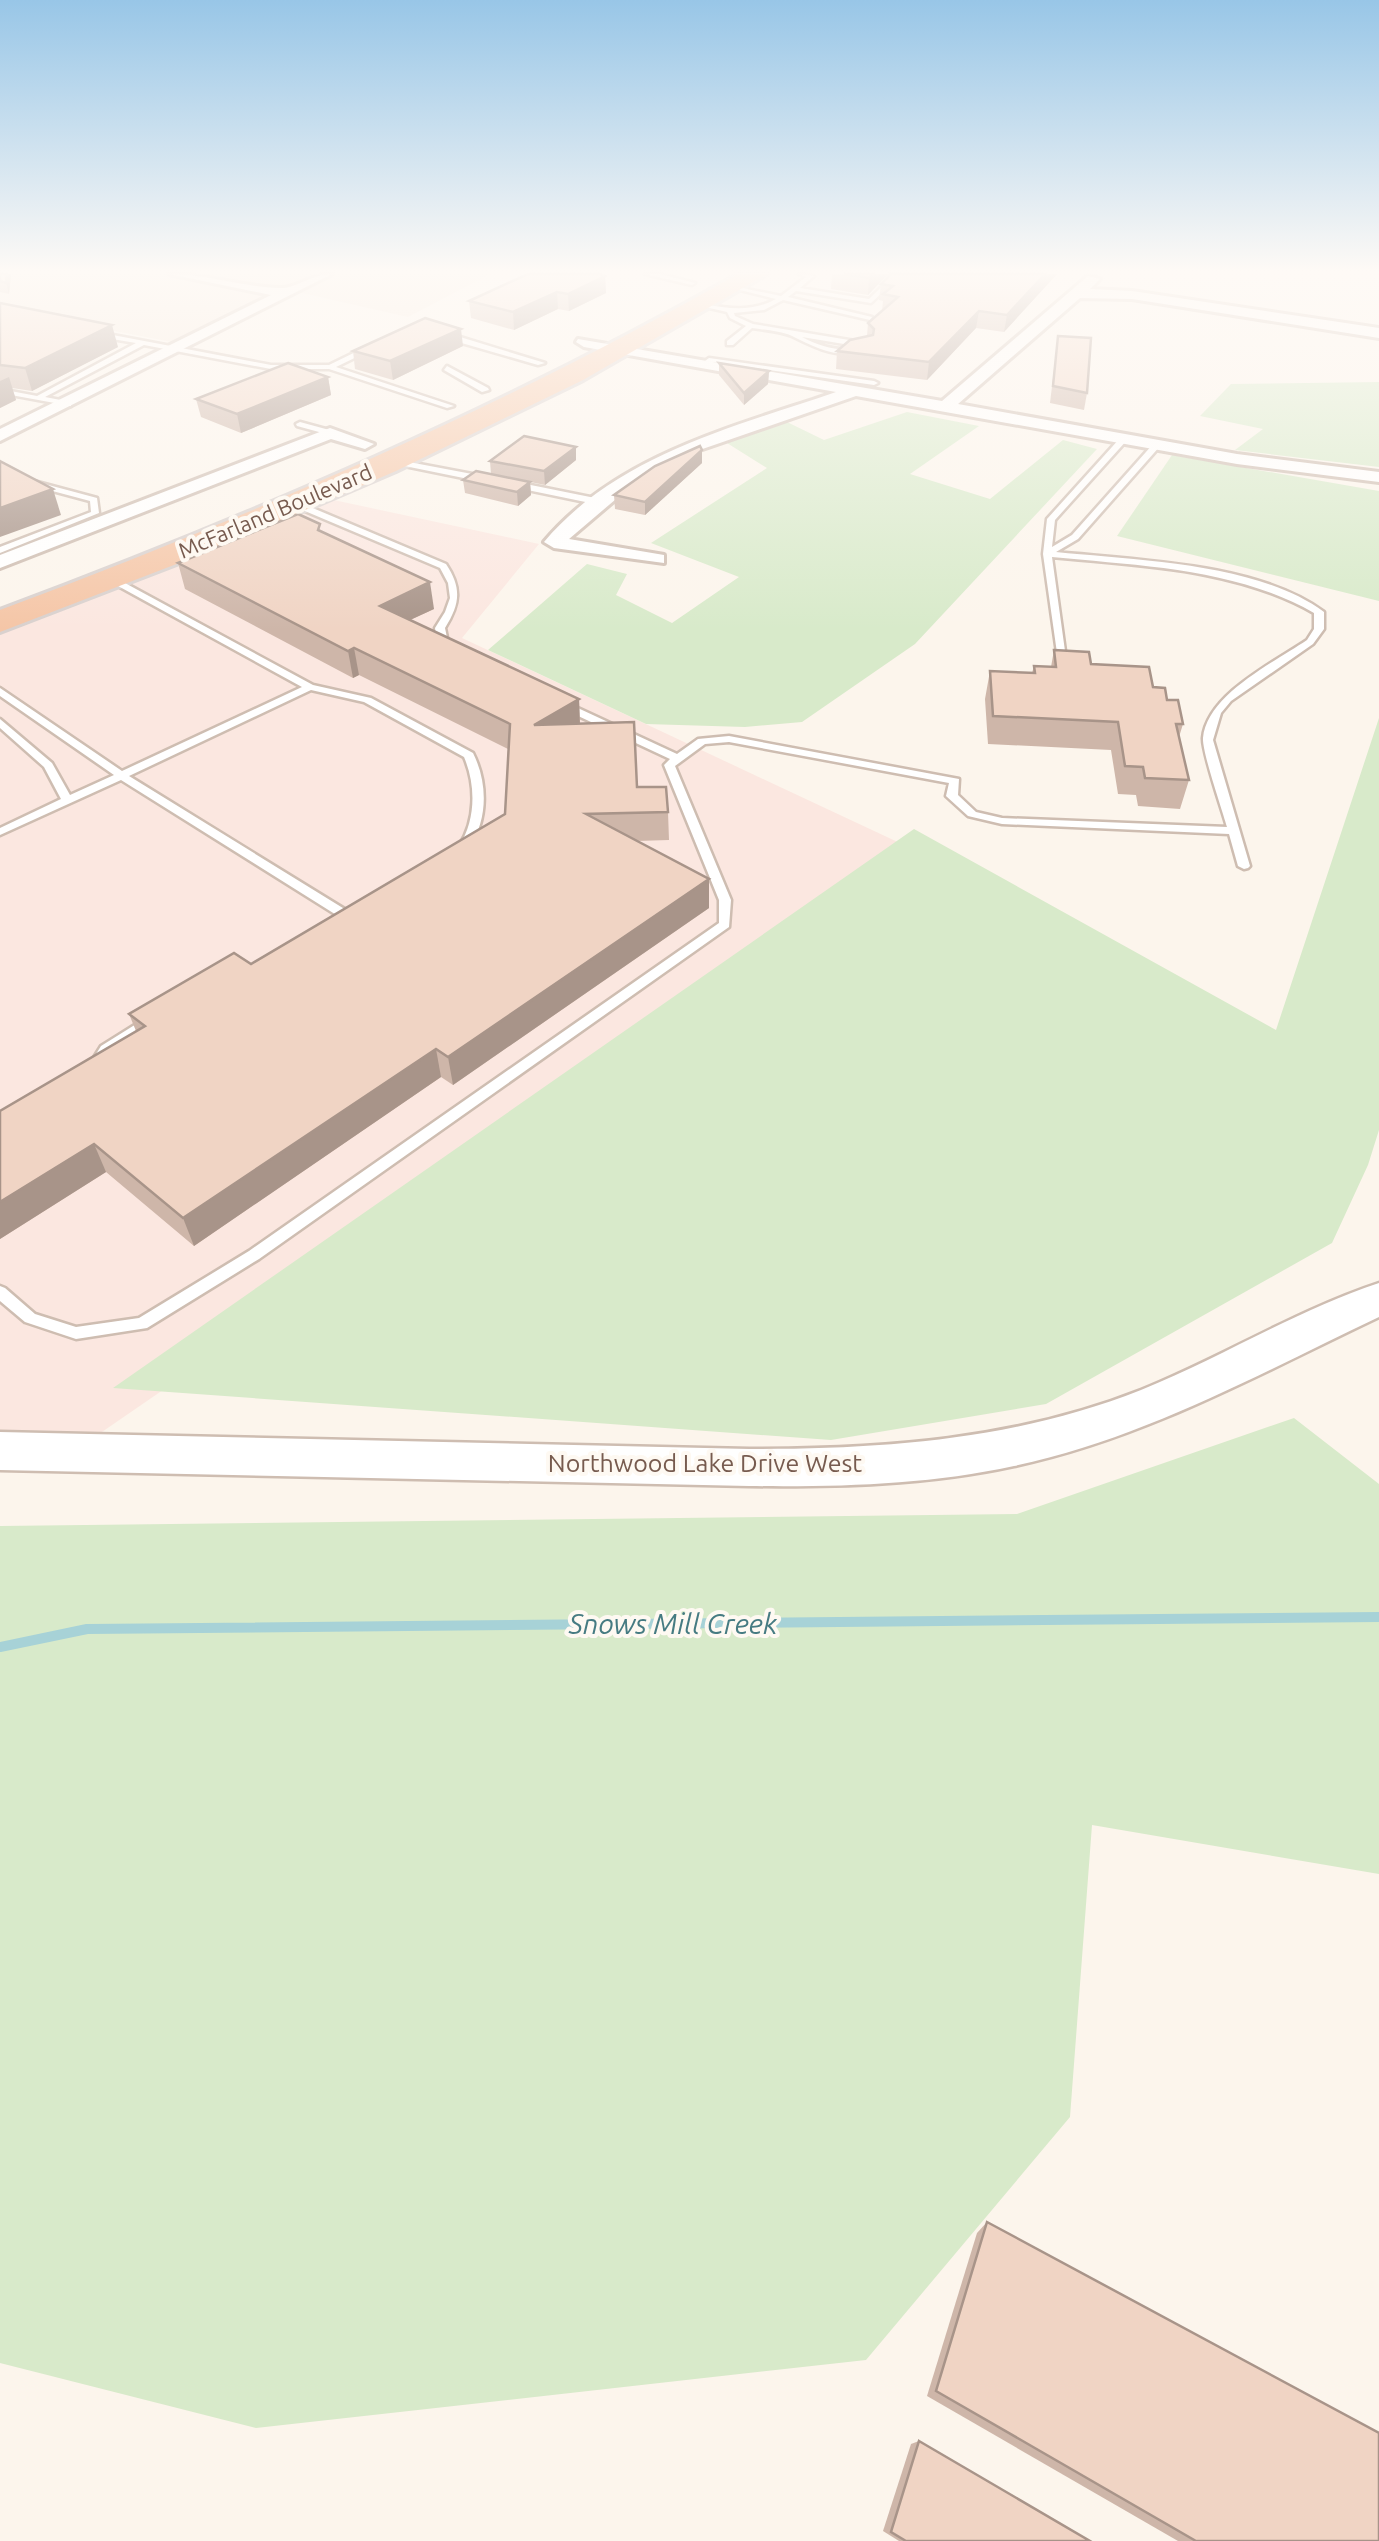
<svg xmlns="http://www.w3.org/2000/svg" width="1379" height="2541" viewBox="0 0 1379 2541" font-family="Ubuntu,sans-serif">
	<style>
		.residential { fill: #f4e7da }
		.commercial { fill: #fbe7e0 }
		.green { fill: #d8eaca }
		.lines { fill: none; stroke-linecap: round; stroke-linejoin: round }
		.stream { stroke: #a7d2d7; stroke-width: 10 }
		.service-casing { stroke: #cebdb1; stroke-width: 5 }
		.minor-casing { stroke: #cebdb1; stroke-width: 6 }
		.tertiary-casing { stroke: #cebdb1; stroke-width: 5 }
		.trunk-casing { stroke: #d9d1ce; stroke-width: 6 }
		.service { fill: #fff; fill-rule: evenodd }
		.minor { fill: #fff; fill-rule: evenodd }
		.tertiary { fill: #fff; fill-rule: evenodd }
		.trunk { fill: #f5c6a7; fill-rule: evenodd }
		.wall { fill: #ceb6a9 }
		.shaded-wall { fill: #a89489 }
		.building { fill: #f0d4c4; stroke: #a89489; stroke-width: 2.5 }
		.labels { text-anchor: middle; stroke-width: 8; stroke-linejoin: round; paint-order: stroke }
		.far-street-label { font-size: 22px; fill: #775b4f; stroke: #fef9f2 }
		.street-label { font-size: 25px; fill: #775b4f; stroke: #fef9f2 }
		.water-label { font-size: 28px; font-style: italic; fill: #467b82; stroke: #fef9f2 }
	</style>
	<rect width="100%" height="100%" fill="#fcf5ec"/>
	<polygon class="residential" points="0,274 490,274 408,317 302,293 273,295 177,343 0,309"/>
	<polygon class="commercial" points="315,496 539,544 462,638 934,859 99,1434 0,1439 0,622"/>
	<g class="green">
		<polygon points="1379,382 1379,467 1235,450 1263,429 1200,416 1231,384"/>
		<polygon points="907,412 979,426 910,474 990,499 1063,440 1097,449 915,644 802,722 745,727 646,724 488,650 587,564 627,574 616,595 672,623 739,577 651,543 767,468 727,443 787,422 824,440"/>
		<polygon points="1172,455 1379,491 1379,601 1117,536"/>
		<polygon points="1379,718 1379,1130 1368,1165 1332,1243 1046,1404 831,1440 113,1388 914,829 1276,1030"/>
		<polygon points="1294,1418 1379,1484 1379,1874 1092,1825 1070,2117 866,2360 256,2428 0,2363 0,1526 1017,1514"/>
	</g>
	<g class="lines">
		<polyline class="stream" points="0,1647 87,1629 1379,1617"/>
		<defs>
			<g id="service">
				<polygon points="645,274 660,274 695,283 692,285"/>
				<path d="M799,274L814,276L800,288L869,299L893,276L890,274L901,275L871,303L796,291L788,297L872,317L870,320L783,300L764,310L734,313L735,316L753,324L861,342L869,346V350C840,360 818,349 792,336C781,331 765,330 752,328L733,345H727V341L746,326L730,318L727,312L701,306L704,304C730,309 752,312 776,299L732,288V286L781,296L806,277ZM802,337L856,346L860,348C839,352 821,347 802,337Z"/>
				<polygon points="97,332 271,365 329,365 372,344 375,348 336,367 454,406 447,408 329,369 271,369 144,345 45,397 71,402 71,406 0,393 0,389 37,396 136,343 94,336"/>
				<polygon points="441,333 447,333 545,363 538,365 441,337"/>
				<polygon points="709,358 874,381 878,383 874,385 713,362 707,368 701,368 701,364"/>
				<polygon points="447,366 488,388 489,390 482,392 444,370"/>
				<polygon points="300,422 333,431 334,433 330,435 297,426 296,424"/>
				<path d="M1121,437L1128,439L1055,520L1052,547L1072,535L1154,443L1161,445L1078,539L1056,552C1135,560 1259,563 1324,612V629L1313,644L1231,701L1221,713L1213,740L1250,866L1248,868L1244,869L1238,866L1229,834L1002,824L968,816L946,796L949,783L729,742L705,744L675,766L731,900L729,927L259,1259L147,1328L76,1339L25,1322L0,1301V1286L5,1288L35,1314L76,1327L139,1318L249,1251L719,923V900L664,765L670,759L559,707V703H567L677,754L698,739L729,736L959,779L958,795L976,812L1002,818L1227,827C1222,809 1202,752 1203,738C1207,695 1273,663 1307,640L1314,629V613C1235,568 1141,566 1052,557L1065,651L1057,653L1043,554L1047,519Z"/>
				<polygon points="393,459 488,477 492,480 488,483 390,463 390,459"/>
				<polygon points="0,472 97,498 99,513 0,553 0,547 91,512 90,501 0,477"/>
				<polygon points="511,481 600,499 604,502 600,505 508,486 507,484"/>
				<path d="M296,501L446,564C462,588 460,604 445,628L450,652H444L438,648L435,628L445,612L450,598L448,583L440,568L293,506L292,504Z"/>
				<path d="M112,576L313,685L371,698L473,753C488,783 488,820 469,848H461L459,846C476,820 476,785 464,757L364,702L311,690L129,776L351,913V919L337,926L331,922L338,916L121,780L0,835V828L61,799L44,767L0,728V719L52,763L70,795L114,775L0,696V688L122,771L302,687L109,581L107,579Z"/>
				<polygon points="149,1016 154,1017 155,1020 154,1023 111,1052 103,1065 93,1065 91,1062 101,1046"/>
			</g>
			<g id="minor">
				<path d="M169,274C207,274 242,287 280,288C296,289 311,274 332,274L0,441V429L271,295Z"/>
				<path d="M1088,276L1100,279L1090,289L1132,291L1379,328V338L1132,299L1080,298L958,404L1237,454L1379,472V482L1237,464L856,396L688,454L616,499L569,539L664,555V563L554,548L544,542C617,455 734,427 836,392L584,347L576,342L578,339L942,401Z"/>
				<polygon points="330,428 374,444 365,449 331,439 0,568 0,555"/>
			</g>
			<path id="tertiary" d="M1379,1283V1317C1261,1373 1143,1439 1014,1466C927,1485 838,1487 749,1486L0,1470V1432L749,1449C884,1449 1014,1440 1141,1390C1221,1358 1297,1310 1379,1283Z"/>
			<path id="trunk" d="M738,274H767L583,380L396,471L205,553L0,632V610C254,515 502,408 738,274Z"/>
		</defs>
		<use href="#service" class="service-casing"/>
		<use href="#minor" class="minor-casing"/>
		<use href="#tertiary" class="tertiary-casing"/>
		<use href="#trunk" class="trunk-casing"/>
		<use href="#service" class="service"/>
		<use href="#minor" class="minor"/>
		<use href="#tertiary" class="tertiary"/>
		<use href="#trunk" class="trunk"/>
	</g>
	<g class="wall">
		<polygon points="0,274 11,274 9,294 0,292"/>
		<polygon points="832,274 888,274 868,295 831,289"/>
		<polygon points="891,274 1057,274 1004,332 976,328 927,380 836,369 837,351 867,336 868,323 882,311 883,301 879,300 881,284"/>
		<polygon points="605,276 606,293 569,311 558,309 514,330 471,318 469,301"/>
		<polygon points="0,303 118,347 32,391 12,388 16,400 0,408"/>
		<polygon points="1058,336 1087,393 1084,410 1050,403"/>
		<polygon points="463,346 393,380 355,369 353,351"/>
		<polygon points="719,363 769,371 768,384 744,405 719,375"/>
		<polygon points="328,377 331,395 241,433 201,417 196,399"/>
		<polygon points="702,450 702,463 645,515 615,509 614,495"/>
		<polygon points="576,460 545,485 491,474 490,461"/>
		<polygon points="463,480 530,482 531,495 518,506 465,493"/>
		<polygon points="322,531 434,609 410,620 579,699 580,723 637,787 668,812 669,840 636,841 709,879 709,908 453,1085 441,1077 194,1246 106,1172 0,1239 0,1111 136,1031 129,1014 251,964 505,814 508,749 359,675 353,678 185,589 178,563"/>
		<polygon points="1054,650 1153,687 1167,700 1183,724 1179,737 1189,780 1180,809 1138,806 1136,795 1118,794 1111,750 988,744 985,699 990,671 1032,673 1034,666 1051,667"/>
		<polygon points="987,2222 1379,2541 1178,2541 927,2396 977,2233"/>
		<polygon points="919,2441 1090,2541 899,2541 883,2531 911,2444"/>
	</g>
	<g class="shaded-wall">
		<polygon points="7,274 11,274 9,294 6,283"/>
		<polygon points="873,274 888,274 868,295 869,278"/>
		<polygon points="1045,274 1057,274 1004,332 1007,315"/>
		<polygon points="605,276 606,293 569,311 568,294"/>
		<polygon points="557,292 558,309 514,330 513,312"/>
		<polygon points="979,311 976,328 927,380 929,362"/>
		<polygon points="112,325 118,347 32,391 25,368"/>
		<polygon points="461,329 463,346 393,380 390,361"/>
		<polygon points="769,371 768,384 744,405 744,393"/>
		<polygon points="9,377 16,400 0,408 0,381"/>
		<polygon points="328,377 331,395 241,433 237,414"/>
		<polygon points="576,447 576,460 545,485 544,471"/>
		<polygon points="702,450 702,463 645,515 645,502"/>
		<polygon points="530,482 531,495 518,506 517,492"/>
		<polygon points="53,489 61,515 0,537 0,508"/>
		<polygon points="430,582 434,609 384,632 380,606"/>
		<polygon points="354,648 359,675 353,678 348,651"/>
		<polygon points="579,699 580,727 534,725"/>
		<polygon points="709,879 709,908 453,1085 448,1057"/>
		<polygon points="436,1049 441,1077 194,1246 183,1218"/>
		<polygon points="94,1144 106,1172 0,1239 0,1202"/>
	</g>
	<g class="building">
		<polygon points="0,274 7,274 6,283 0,281"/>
		<polygon points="528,274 600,274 605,276 568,294 557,292 513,312 469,301"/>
		<polygon points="844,274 873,274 869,278"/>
		<polygon points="891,274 1045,274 1007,315 979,311 929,362 837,351 850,340 873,335 874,329 868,323 898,297 883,294 893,286 881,284"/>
		<polygon points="0,303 112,325 25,368 0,365"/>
		<polygon points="425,318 461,329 390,361 353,351"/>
		<polygon points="1058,336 1091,338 1087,393 1053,386"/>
		<polygon points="288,363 328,377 237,414 196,399"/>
		<polygon points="719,363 769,371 744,393"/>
		<polygon points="524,436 576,447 544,471 490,461"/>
		<polygon points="700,446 702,450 645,502 614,495 655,466"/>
		<polygon points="0,461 53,489 0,508"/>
		<polygon points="476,471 530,482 517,492 463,480"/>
		<polygon points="298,514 320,524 318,530 430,582 380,606 579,699 534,725 634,722 637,787 666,787 668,812 586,814 709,879 448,1057 436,1049 183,1218 94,1144 0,1202 0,1111 145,1026 129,1014 234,953 251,964 505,814 510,724 354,648 348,651 178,563"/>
		<polygon points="1054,650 1089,652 1091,664 1149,667 1153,687 1165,688 1167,700 1178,700 1183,724 1176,724 1189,780 1145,778 1143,767 1125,766 1118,722 993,716 990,671 1035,673 1034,666 1056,667"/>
		<polygon points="987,2222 1379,2433 1379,2541 1196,2541 936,2391"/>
		<polygon points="919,2441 1090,2541 906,2541 891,2532"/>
	</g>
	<linearGradient id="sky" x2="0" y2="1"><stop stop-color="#98c6e7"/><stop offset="0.43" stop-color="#fefaf6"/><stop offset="1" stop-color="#fefaf6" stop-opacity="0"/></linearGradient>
	<rect width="1379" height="630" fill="url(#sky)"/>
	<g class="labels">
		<g class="far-street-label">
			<text transform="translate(275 511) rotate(-23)" y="8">McFarland Boulevard</text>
		</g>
		<g class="street-label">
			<text x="705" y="1472">Northwood Lake Drive West</text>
		</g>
		<g class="water-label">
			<text x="673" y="1634">Snows Mill Creek</text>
		</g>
	</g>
</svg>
